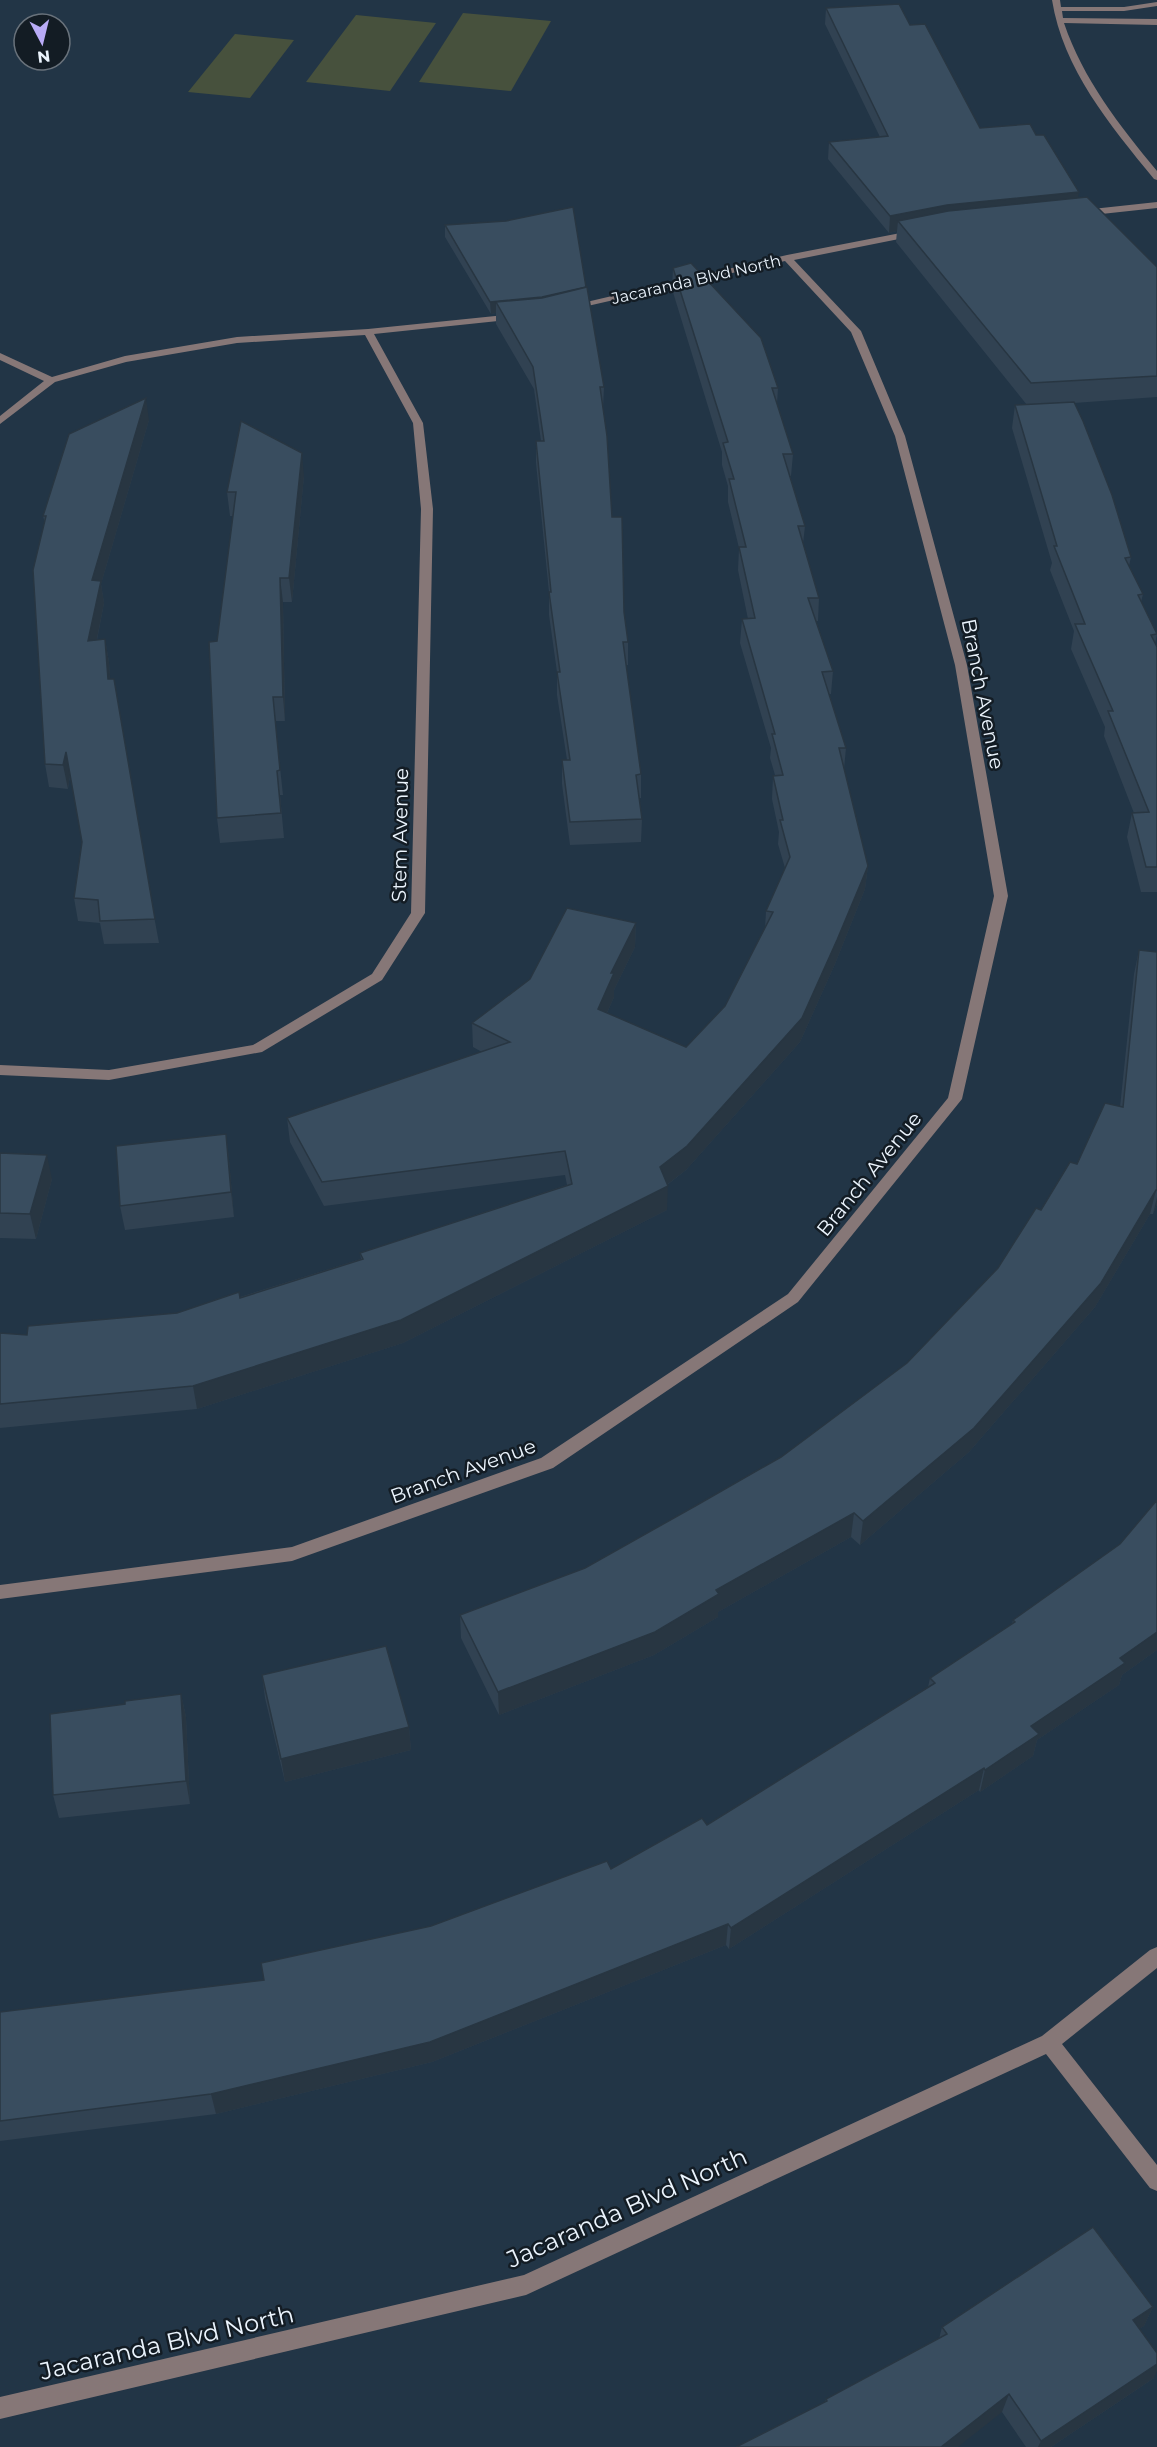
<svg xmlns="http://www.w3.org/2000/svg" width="1157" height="2447" viewBox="0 0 1157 2447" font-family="Montserrat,sans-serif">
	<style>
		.green { fill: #47513d }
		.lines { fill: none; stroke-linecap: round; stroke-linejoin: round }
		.minor { fill: #867777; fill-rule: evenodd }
		.wall { fill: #314252 }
		.shaded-wall { fill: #283642 }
		.building { fill: #394d5f; stroke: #283642; stroke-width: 1.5 }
		.labels { text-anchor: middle; stroke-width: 5; stroke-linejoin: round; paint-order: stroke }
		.far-street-label { font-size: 16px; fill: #ebf4fd; stroke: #131c24 }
		.street-label { font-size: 20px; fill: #ebf4fd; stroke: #131c24 }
		.near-street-label { font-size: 24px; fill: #ebf4fd; stroke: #131c24 }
	</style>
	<rect width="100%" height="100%" fill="#223546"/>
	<g class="green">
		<polygon points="463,13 551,21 511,91 419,82"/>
		<polygon points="356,15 436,23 390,91 306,82"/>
		<polygon points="235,34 294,40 250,98 188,92"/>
	</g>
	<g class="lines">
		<g class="minor">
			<path d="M1052,0H1060L1061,7H1124L1157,2V6L1124,11H1062L1063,18L1157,19V25L1064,23C1083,79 1119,125 1157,171V180L1154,179C1110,125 1063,69 1052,0Z"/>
			<polygon points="1157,202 1157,208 1083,216 1078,213 1083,210"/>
			<polygon points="916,230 921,233 919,235 794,260 861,331 905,436 967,665 1008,896 962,1099 798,1302 553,1468 292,1561 0,1599 0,1585 292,1547 541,1458 788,1294 948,1098 994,896 955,665 895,436 851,332 785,261 570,310 565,307 787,255"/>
			<polygon points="514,314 519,317 518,319 374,334 423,423 433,509 425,913 382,980 262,1052 109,1080 0,1075 0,1065 109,1070 253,1045 372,974 411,913 421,509 413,423 365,335 237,343 126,362 55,382 0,424 0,416 44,381 0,360 0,353 52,377 125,356 237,337 368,329"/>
			<polygon points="1157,1947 1157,1968 1062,2044 1157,2165 1157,2191 1150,2188 1046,2054 526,2295 0,2419 0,2397 524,2275 1042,2036 1150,1950"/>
		</g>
	</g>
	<g class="wall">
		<polygon points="826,8 910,25 980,128 1036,135 1078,198 1157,267 1157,397 1074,403 1131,557 1129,566 1143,594 1141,602 1157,634 1155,644 1157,647 1157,892 1141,892 1127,837 1132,813 1134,813 1104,736 1105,727 1071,649 1074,631 1050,570 1052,563 1012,428 1015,405 1027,405 896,242 897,231 889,233 828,159 829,142 880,137 825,24"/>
		<polygon points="445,225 586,288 604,387 603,409 612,517 628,642 628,665 626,665 641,774 641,798 639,798 642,819 641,842 570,845 562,784 562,760 567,760 557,695 557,672 549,615 549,592 536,463 536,441 541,441 534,389 496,324 496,313 491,314 445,237"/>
		<polygon points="673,268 778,388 777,404 793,454 791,476 789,476 805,526 803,544 819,598 818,621 816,621 833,671 831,694 829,694 846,748 844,769 868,866 865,889 835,964 800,1042 686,1170 667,1185 667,1210 403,1343 197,1409 0,1428 0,1333 27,1335 177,1313 240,1297 361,1259 360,1253 567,1185 565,1175 324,1206 290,1142 287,1118 482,1052 473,1047 472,1023 636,923 635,947 614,990 614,997 607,1013 686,1047 725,1006 765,929 766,911 785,868 778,844 779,832 772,799 773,776 775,775 770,758 771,748 740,643 742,619 748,619 738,570 739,548 728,502 728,486 722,465 722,452 672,289"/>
		<polygon points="149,420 101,584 104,603 97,640 105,639 109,662 110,679 159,943 104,944 100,923 78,921 74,898 82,842 70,776 68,789 49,787 45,764 45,523 43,516"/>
		<polygon points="304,476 292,602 283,602 285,721 275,721 283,795 280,795 284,838 220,843 217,818 217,641 233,516 230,516 227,492"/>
		<polygon points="1139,950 1157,952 1157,1204 1153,1214 1150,1214 1095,1307 969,1452 860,1545 851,1537 718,1612 718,1617 654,1655 499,1715 461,1638 460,1615 585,1568 697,1505 781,1457 907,1363 998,1268 1041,1210 1077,1164 1120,1107 1134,974"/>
		<polygon points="226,1134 229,1159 234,1217 125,1230 120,1206"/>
		<polygon points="0,1153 52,1179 36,1239 0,1238"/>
		<polygon points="1157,1500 1157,1650 1122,1675 1119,1685 1037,1740 1033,1756 980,1792 979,1790 729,1949 726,1945 432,2062 216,2114 0,2141 0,2012 264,1980 431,1926 611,1869 707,1825 928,1687 930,1678 1012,1624 1013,1620 1120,1544"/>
		<polygon points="262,1675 409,1727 411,1750 285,1782 265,1698"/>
		<polygon points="181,1694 186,1717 190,1804 59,1818 53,1795 125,1704"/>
		<polygon points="1153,2307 1144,2326 1139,2329 1154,2378 1051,2447 1026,2447 1002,2412 825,2402 826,2399 939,2339 942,2327"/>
	</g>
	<g class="shaded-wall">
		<polygon points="1079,192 1077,208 898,221 897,231 889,233 890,216 947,205"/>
		<polygon points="586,287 586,299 496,302 496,313 491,314 490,302"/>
		<polygon points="146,398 149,420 101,584 104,603 92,664 88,641 92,580"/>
		<polygon points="302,453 304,476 292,602 289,578"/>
		<polygon points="280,578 283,602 285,721 283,697"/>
		<polygon points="105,639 109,662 112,702 108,679"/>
		<polygon points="66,752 70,775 68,789 63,765"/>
		<polygon points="868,866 865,889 835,964 800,1042 686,1170 660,1190 668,1186 667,1210 403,1343 197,1409 193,1386 660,1167"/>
		<polygon points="636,923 635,947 614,990 614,997 598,1033 598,1009 611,973"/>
		<polygon points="226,1134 229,1159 234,1217 231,1192"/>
		<polygon points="47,1155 52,1179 36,1239 30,1214"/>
		<polygon points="1156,1190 1150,1214 1095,1307 969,1452 860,1545 863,1521"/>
		<polygon points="1157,1197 1157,1204 1153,1214"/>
		<polygon points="854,1513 851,1537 718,1612 718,1617 654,1655 499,1715 498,1692 716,1590"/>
		<polygon points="1157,1632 1157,1650 1122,1675 1119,1685 1037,1740 1033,1756 980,1792 985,1770 1031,1726 1120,1658"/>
		<polygon points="181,1694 186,1717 190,1804 186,1781"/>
		<polygon points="409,1727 411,1750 285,1782 281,1759"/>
		<polygon points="984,1768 979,1790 729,1949 731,1928"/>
		<polygon points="728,1924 726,1945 432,2062 216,2114 211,2094"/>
		<polygon points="1153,2307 1144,2326 1125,2338 1133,2320"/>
		<polygon points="1157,2364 1157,2371 1154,2378 1051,2447 1038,2447 1041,2441"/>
		<polygon points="1009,2394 1002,2412 958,2447 941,2447"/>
	</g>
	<g class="building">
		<polygon points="899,4 910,25 925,24 980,128 1030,124 1036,135 1044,135 1079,192 947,205 890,216 829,142 888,136 826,8"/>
		<polygon points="1087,197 1157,267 1157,376 1031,383 898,221 948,211"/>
		<polygon points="573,207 586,287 542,297 490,302 445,225 506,221"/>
		<polygon points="691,263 761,338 778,388 772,388 793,454 783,454 805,526 798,526 819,598 808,598 833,671 822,672 846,748 839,748 868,866 837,940 802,1018 687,1146 660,1167 668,1186 401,1320 193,1386 0,1404 0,1333 27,1335 28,1326 177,1313 239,1292 240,1298 363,1259 360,1253 572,1184 565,1151 322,1182 287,1118 510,1042 472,1023 530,979 567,908 636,923 611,973 614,973 598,1009 686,1047 725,1006 773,912 766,911 790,857 780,820 783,820 773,776 783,775 772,734 775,734 742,619 755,618 739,547 746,547 729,479 734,479 723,443 728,442 673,268"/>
		<polygon points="587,287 604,387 600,387 607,436 612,517 622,517 624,612 628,642 623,642 641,774 636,775 642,819 570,822 562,760 570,760 557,672 560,672 549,592 551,592 536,441 544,441 533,367 496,302 542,298"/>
		<polygon points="146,398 92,580 101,581 88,641 105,639 108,679 114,679 155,919 100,921 98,900 74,898 82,842 66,752 63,765 45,764 33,570 46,516 43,516 69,434"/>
		<polygon points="1074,402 1083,421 1112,495 1131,557 1125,558 1143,594 1138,595 1157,634 1151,635 1157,647 1157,867 1146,867 1132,813 1149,812 1108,711 1113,711 1075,624 1085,624 1054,546 1057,546 1015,405"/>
		<polygon points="241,421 302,453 289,578 280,578 283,697 273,697 280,770 277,771 281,813 217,818 209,642 217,641 236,492 227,492"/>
		<polygon points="1139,950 1157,952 1157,1190 1156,1190 1101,1283 974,1428 863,1521 854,1513 716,1590 719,1594 655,1632 498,1692 460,1615 585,1568 697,1505 781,1457 907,1363 998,1268 1036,1208 1041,1210 1070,1162 1077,1164 1105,1103 1123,1107"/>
		<polygon points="226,1134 231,1192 120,1206 116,1146"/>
		<polygon points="0,1153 47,1155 30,1214 0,1213"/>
		<polygon points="1157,1500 1157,1632 1120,1658 1125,1663 1031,1726 1039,1734 985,1770 984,1768 731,1928 728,1924 430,2042 211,2094 0,2121 0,2012 264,1980 261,1963 431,1926 607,1861 611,1869 702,1818 707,1825 935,1683 930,1678 1015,1622 1013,1620 1120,1544"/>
		<polygon points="386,1646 409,1727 281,1759 262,1675"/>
		<polygon points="181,1694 186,1781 53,1795 50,1714 125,1704 125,1701"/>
		<polygon points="1093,2227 1153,2307 1133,2320 1157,2353 1157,2364 1041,2441 1009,2394 941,2447 736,2447 827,2401 826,2399 947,2334 942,2327"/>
	</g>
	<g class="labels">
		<g class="far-street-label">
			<text transform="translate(696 279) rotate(-13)" y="6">Jacaranda Blvd North</text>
		</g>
		<g class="street-label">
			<text transform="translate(983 694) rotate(79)" y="7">Branch Avenue</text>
			<text transform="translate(400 835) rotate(-89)" y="7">Stem Avenue</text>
			<text transform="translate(869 1174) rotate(-51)" y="7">Branch Avenue</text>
			<text transform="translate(463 1471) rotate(-20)" y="7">Branch Avenue</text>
		</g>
		<g class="near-street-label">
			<text transform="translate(627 2208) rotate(-24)" y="8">Jacaranda Blvd North</text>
			<text transform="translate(167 2343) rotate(-13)" y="8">Jacaranda Blvd North</text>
		</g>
	</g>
	<g transform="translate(42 42) rotate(173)"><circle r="28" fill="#131c24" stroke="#69727b" stroke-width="1.5"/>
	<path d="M0-4.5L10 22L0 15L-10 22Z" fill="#b9abf7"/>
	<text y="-9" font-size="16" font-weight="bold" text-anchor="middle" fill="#ebf4fd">N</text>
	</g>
</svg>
